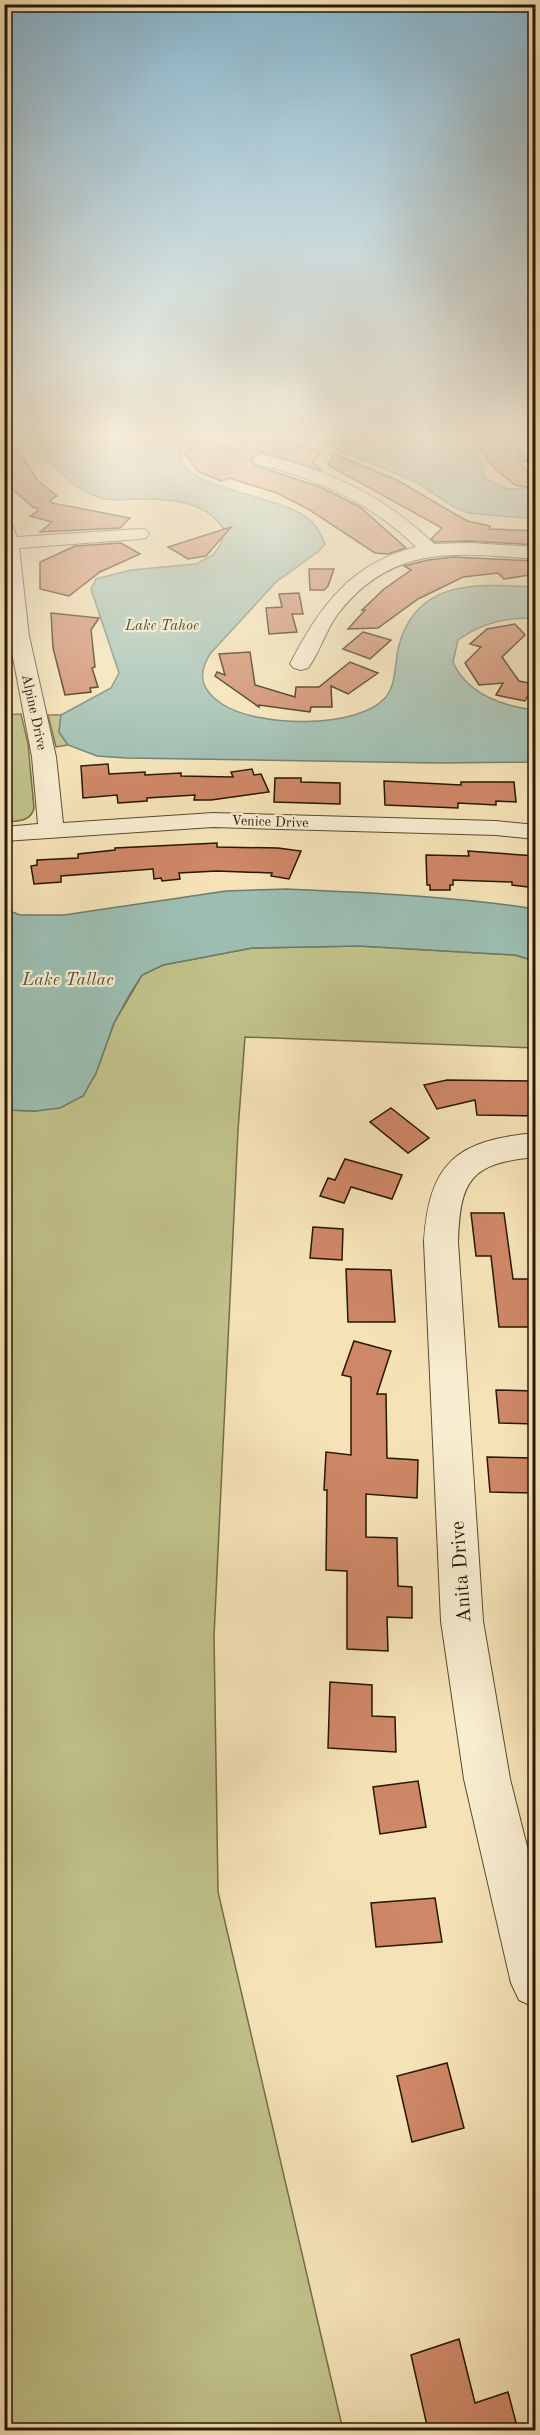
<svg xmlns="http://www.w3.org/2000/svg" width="540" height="2435" viewBox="0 0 540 2435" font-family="'Old Standard TT',serif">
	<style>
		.green { fill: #c1c28b; stroke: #746d46; stroke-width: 1.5 }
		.water { fill: #9cbeb2; stroke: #6d7c6c; stroke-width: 1.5 }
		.building { fill: #ce8767; stroke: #261802; stroke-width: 1.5 }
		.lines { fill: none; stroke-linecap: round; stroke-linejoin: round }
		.minor-casing { stroke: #5a4b2f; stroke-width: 2 }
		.minor { fill: #f8edd0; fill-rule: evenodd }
		.labels { text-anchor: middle; stroke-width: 4.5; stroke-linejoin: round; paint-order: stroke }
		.far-street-label { font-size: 14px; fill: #261802; stroke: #f8edd0 }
		.far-water-label { font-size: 15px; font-style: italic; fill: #4f5240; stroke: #f8edd0 }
		.water-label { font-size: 18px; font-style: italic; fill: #4f5240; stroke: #f8edd0 }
		.near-street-label { font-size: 20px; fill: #261802; stroke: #f8edd0 }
	</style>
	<rect width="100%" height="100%" fill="#f5e3b7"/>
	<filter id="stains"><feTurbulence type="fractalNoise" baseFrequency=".00333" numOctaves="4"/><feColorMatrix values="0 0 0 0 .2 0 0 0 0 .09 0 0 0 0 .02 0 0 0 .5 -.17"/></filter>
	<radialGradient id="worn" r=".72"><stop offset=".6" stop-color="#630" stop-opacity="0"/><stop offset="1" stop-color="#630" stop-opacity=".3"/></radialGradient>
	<g class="green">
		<path d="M21,714L28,744L34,808C31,822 17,821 5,822L6,738L5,715Z"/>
		<polygon points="48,715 61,715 59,732 68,745 56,747"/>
		<polygon points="359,946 515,955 535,961 535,1048 245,1037 238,1130 214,1636 218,1892 343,2430 5,2430 5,1110 36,1111 83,1096 96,1073 114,1023 142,975 163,965 252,948"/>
	</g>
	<g class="water">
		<path d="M34,438H200L181,448C169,492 288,492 314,524C319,529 322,537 325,544L319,551L276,582L210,654C197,675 201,690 222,704C256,727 358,730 386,697C396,685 395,663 398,649C415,578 478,584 535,587V618C507,617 481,623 458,640L453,662C467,694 503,706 535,710V762L438,763L126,758L97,756L68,745L59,732L61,715L111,688L119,673L91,589L96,579L131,570L196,564L213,555L221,544L224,530C208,502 173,499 143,499C129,499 114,501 101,498C70,489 51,463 34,438Z"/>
		<polygon points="310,438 472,438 477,448 485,479 507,489 535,488 535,519 468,513 454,507 416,482"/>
		<path d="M287,889C370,893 453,896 535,909V961L515,955L359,946L252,948L163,965L142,975L130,994L114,1023L96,1073L83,1096L60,1108L36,1111L5,1110V909L20,915H64L226,891Z"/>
	</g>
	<g class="building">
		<polygon points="4,438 10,438 38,481 57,496 50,500 52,503 130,518 120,528 40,532 52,522 30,516 38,511 36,507 34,508 4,482 14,477 4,464"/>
		<polygon points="244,438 276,438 321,452 313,462 322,471 262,452 252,457 251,460 254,465 320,487 360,507 406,548 388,554 375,553 308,509 277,493 229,478 221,481 199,472 184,453 189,451 186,445 210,442 241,450"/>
		<polygon points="472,438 510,438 528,461 519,462 536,482 536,489 515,485 493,467"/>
		<polygon points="334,454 397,480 467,521 490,526 490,529 536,531 536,545 469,541 435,542 431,539 442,528 328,465"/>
		<polygon points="231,527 206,556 188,559 168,547"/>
		<polygon points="121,543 140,554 100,572 69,596 40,589 40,562 75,546"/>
		<polygon points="453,557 536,561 536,574 504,579 498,573 463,577 418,599 378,628 348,629 365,610 362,610 384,589 411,570 404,566 428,560"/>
		<polygon points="309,569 334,569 328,586 324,590 310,590"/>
		<polygon points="299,593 303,614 292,614 297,632 269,634 266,608 282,607 279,594"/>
		<polygon points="51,613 99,618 91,630 95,667 92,668 98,687 90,688 91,692 65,695 53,648"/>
		<polygon points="515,624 525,635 502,657 519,681 534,684 525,701 496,695 503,683 479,685 465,663 481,647 470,644 487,629"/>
		<polygon points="363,632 391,640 370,659 343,649"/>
		<polygon points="250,652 255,685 295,697 296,687 319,687 350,662 378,673 348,694 331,686 332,707 311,707 310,712 259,705 259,707 215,676 217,672 225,675 219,654"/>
		<polygon points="108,764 109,774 145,772 145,775 181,773 181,776 233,777 231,772 252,769 254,775 261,774 269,792 211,800 194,800 195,795 147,798 147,801 118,803 117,795 83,798 81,766"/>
		<polygon points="275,778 301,778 301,782 340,783 340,804 274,802"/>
		<polygon points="384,781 461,785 461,782 514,782 516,802 496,801 496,805 458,803 458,808 385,805"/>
		<polygon points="217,843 217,847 278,848 301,851 289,879 271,876 272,873 217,871 179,873 180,879 162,881 161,878 154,879 153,869 61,876 61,882 34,884 31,866 37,865 37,860 78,858 78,854 115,850 115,848"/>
		<polygon points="468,851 536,856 536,888 512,885 512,882 453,880 453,885 450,885 450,890 430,890 430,885 427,885 426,855 469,856"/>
		<polygon points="447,1080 536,1081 536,1116 477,1115 475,1100 437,1109 424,1085"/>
		<polygon points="391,1108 429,1138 408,1153 370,1122"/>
		<polygon points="345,1159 402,1175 392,1199 351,1187 344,1203 320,1196 328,1178 335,1180"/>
		<polygon points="471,1213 504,1213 513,1279 528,1279 535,1327 499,1327 491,1256 476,1256"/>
		<polygon points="313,1227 343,1229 342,1260 310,1258"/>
		<polygon points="346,1269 391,1270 395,1322 348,1322"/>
		<polygon points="354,1341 391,1351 377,1394 386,1394 387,1458 418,1460 417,1498 366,1494 366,1537 397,1538 398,1586 412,1587 412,1618 387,1617 388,1651 347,1649 347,1571 326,1570 327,1490 324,1490 326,1452 351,1455 351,1377 342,1375"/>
		<polygon points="496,1390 536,1391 536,1424 499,1423"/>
		<polygon points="487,1457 536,1458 536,1493 490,1492"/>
		<polygon points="330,1682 372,1685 372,1716 395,1717 396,1752 328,1748"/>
		<polygon points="418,1781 426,1827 380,1834 373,1787"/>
		<polygon points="435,1898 442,1942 376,1947 371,1903"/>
		<polygon points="447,2063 464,2128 412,2142 397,2076"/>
		<polygon points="459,2339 475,2403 508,2392 518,2430 428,2430 411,2355"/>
	</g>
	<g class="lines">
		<defs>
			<g id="minor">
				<path d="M261,454C330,471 382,494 434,544L469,543L536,547V559C456,553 392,543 337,615C325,632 320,652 308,668L301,670L294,668L290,664C319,607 351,563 416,547C370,502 317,479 255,463L253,459Z"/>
				<polygon points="4,519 10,520 17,537 140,529 146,530 149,534 146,538 140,539 19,548 29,636 56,757 63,823 213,813 496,821 536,825 536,839 496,835 213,827 4,841 4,827 38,824 32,757 9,636 4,592"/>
				<path d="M536,1133V1157C470,1163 460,1180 458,1242L483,1621L510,1779L536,1882V2008L519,2000L511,1983L464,1779L441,1621L424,1242C429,1162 457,1140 536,1133Z"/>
			</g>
		</defs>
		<use href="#minor" class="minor-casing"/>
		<use href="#minor" class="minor"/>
	</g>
	<linearGradient id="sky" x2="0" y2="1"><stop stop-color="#89b8d2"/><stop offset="0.56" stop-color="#faf2df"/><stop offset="1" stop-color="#faf2df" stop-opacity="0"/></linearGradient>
	<rect width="540" height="779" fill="url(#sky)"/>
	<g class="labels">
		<g class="far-street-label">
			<text transform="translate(35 712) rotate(78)" y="5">Alpine Drive</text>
			<text transform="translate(270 821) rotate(2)" y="5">Venice Drive</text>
		</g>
		<g class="far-water-label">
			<text x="162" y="630">Lake Tahoe</text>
		</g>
		<g class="water-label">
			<text x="68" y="985">Lake Tallac</text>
		</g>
		<g class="near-street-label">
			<text transform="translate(460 1572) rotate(-94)" y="7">Anita Drive</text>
		</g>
	</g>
	<rect width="540" height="2435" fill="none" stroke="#f5e3b7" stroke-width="24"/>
	<rect x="6" y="6" width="528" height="2423" fill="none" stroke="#261802" stroke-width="3"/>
	<rect x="12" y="12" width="516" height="2411" fill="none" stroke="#261802" stroke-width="1.5"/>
	<rect width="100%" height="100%" filter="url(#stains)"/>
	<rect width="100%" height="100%" fill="url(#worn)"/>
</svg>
